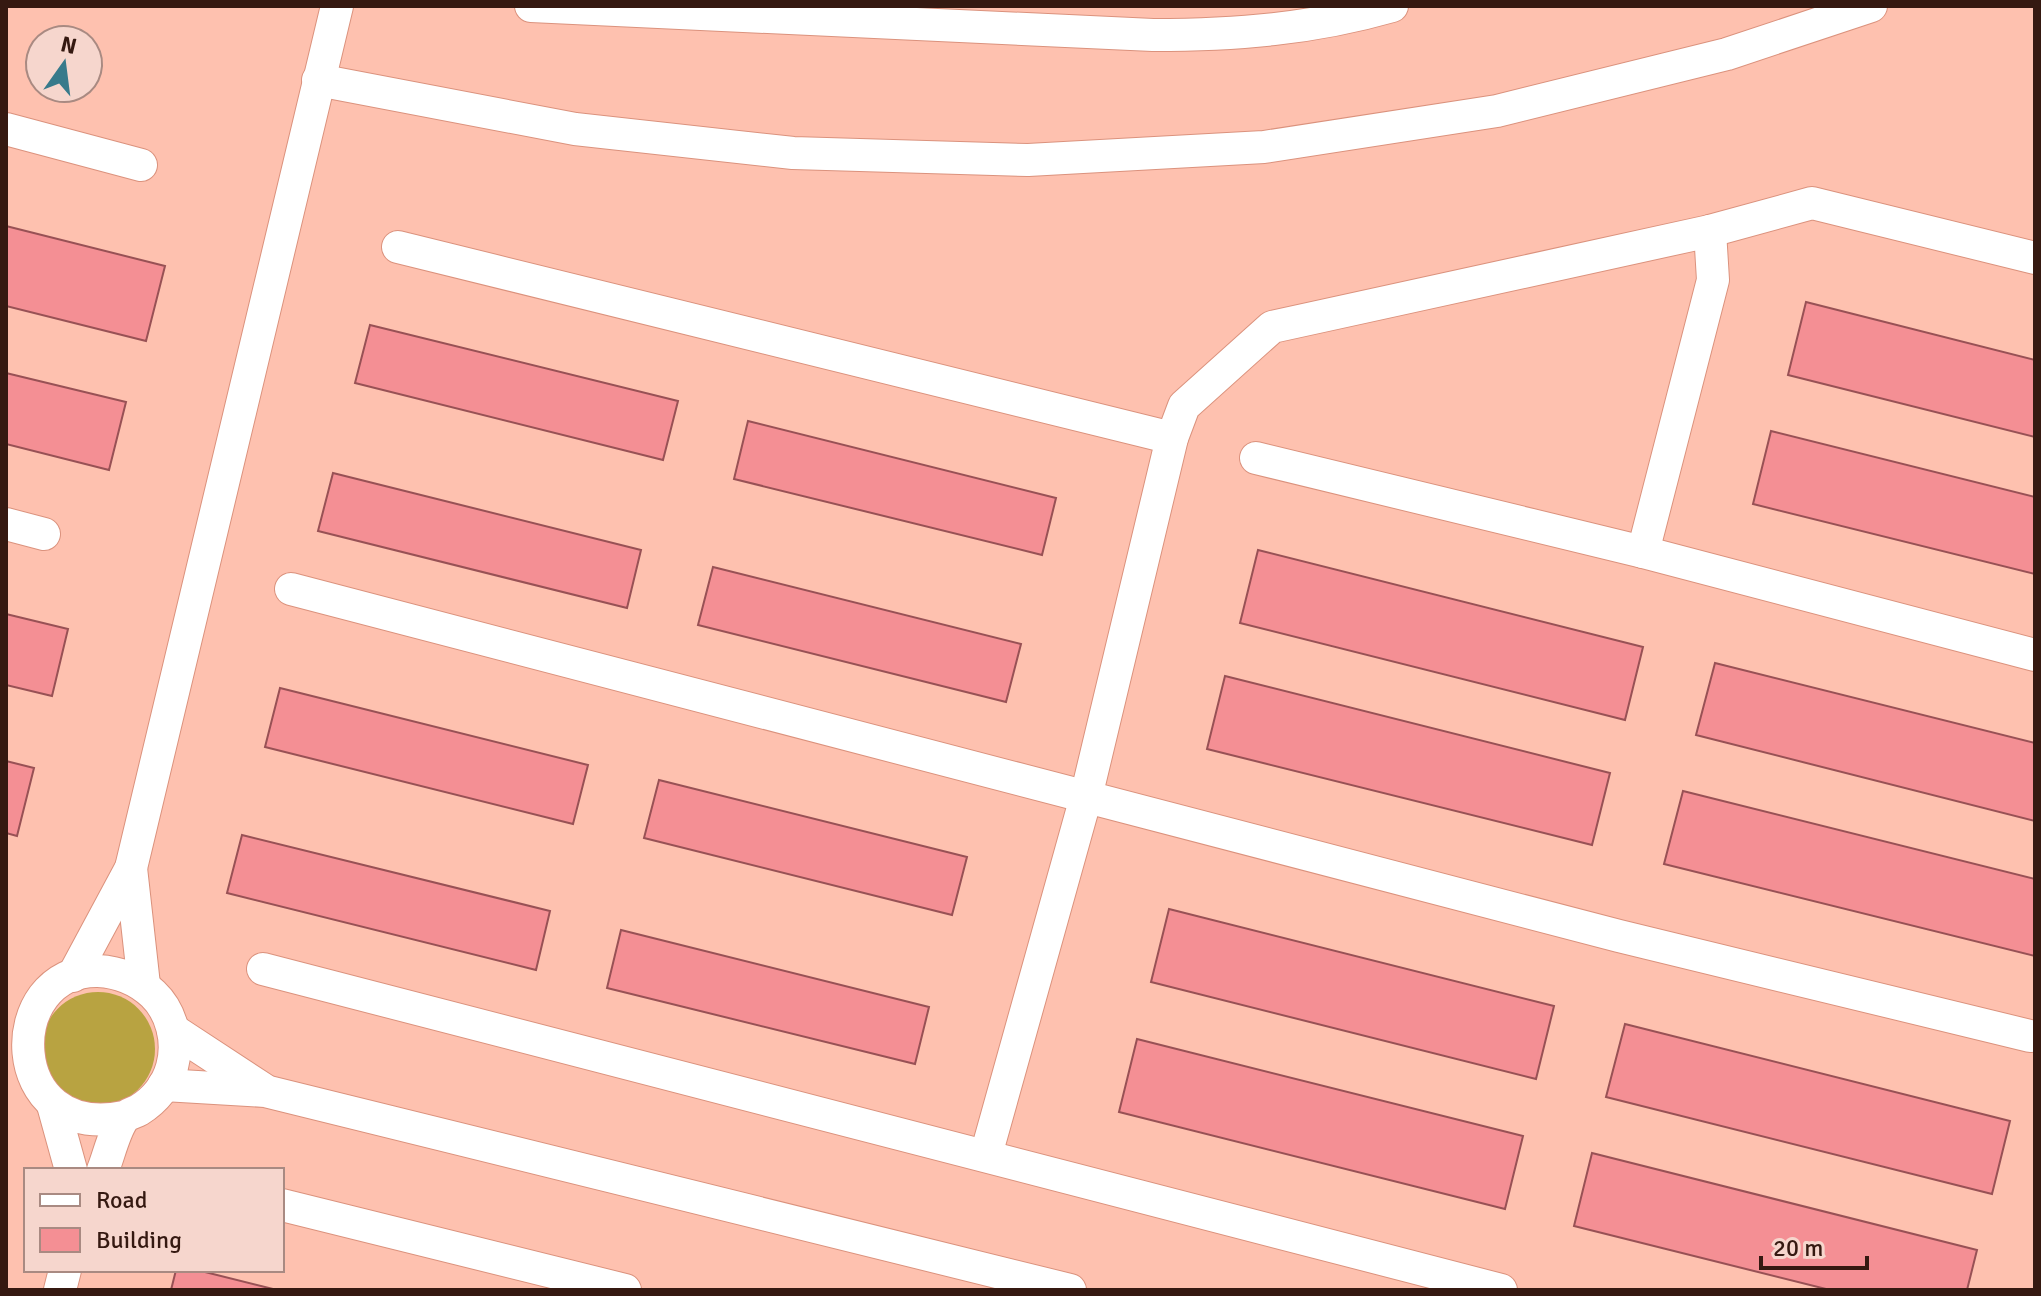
<svg xmlns="http://www.w3.org/2000/svg" width="2041" height="1296" viewBox="0 0 2041 1296" font-family="Signika,sans-serif">
	<style>
		.green { fill: #b8a341 }
		.building { fill: #f48f94; stroke: #985155; stroke-width: 2 }
		.lines { fill: none; stroke-linecap: round; stroke-linejoin: round }
		.minor-casing { stroke: #db927d; stroke-width: 34 }
		.minor { stroke: #fff; stroke-width: 32 }
	</style>
	<rect width="100%" height="100%" fill="#fec1af"/>
	<circle class="green" cx="98" cy="1049" r="57"/>
	<g class="building">
		<polygon points="6,226 165,266 146,341 6,306"/>
		<polygon points="1806,302 2035,360 2035,437 1788,375"/>
		<polygon points="370,325 678,401 663,460 355,383"/>
		<polygon points="6,373 126,402 109,470 6,444"/>
		<polygon points="748,421 1056,498 1042,555 734,479"/>
		<polygon points="1771,431 2035,497 2035,574 1753,504"/>
		<polygon points="333,473 641,550 627,608 318,531"/>
		<polygon points="1258,550 1643,647 1625,720 1240,623"/>
		<polygon points="713,567 1021,644 1006,702 698,625"/>
		<polygon points="6,614 68,629 52,696 6,685"/>
		<polygon points="1715,663 2035,743 2035,821 1696,735"/>
		<polygon points="1225,676 1610,773 1592,845 1207,749"/>
		<polygon points="280,688 588,765 573,824 265,747"/>
		<polygon points="6,761 34,768 17,836 6,833"/>
		<polygon points="659,780 967,857 952,915 644,838"/>
		<polygon points="1683,791 2035,879 2035,956 1664,864"/>
		<polygon points="242,835 550,911 536,970 227,893"/>
		<polygon points="1169,909 1554,1006 1536,1079 1151,982"/>
		<polygon points="621,930 929,1007 915,1064 607,988"/>
		<polygon points="1625,1024 2010,1121 1992,1194 1606,1097"/>
		<polygon points="1137,1039 1523,1136 1505,1209 1119,1112"/>
		<polygon points="1592,1153 1977,1250 1967,1290 1830,1290 1574,1226"/>
		<polygon points="176,1270 197,1270 277,1290 171,1290"/>
	</g>
	<g class="lines">
		<defs>
			<g id="minor">
				<path d="M531,6L1153,35C1236,35 1312,29 1392,6"/>
				<polyline points="318,80 575,129 793,153 1028,160 1264,147 1497,111 1727,54 1871,6"/>
				<polyline points="6,129 141,165"/>
				<polyline points="398,247 1172,438"/>
				<polyline points="1256,458 1643,552 2035,655"/>
				<polyline points="6,524 44,534"/>
				<polyline points="1643,552 1713,280 1710,231"/>
				<polyline points="291,589 1619,936 2030,1036"/>
				<polyline points="131,868 144,985"/>
				<polyline points="263,969 1501,1290"/>
				<polyline points="73,976 131,868 337,6"/>
				<polyline points="173,1030 263,1089"/>
				<polyline points="164,1085 265,1091 1070,1290"/>
				<polyline points="53,1105 71,1170"/>
				<polyline points="986,1155 1086,797 1172,438 1184,406 1272,327 1710,231 1812,203 2035,258"/>
				<path d="M103,1170C109,1155 114,1132 123,1119C126,1114 134,1113 139,1110C155,1100 167,1085 172,1067C179,1042 172,1012 153,994C137,979 119,972 98,971C0,969 2,1142 124,1117"/>
				<polyline points="282,1205 625,1290"/>
				<polyline points="60,1290 65,1270"/>
			</g>
		</defs>
		<use href="#minor" class="minor-casing"/>
		<use href="#minor" class="minor"/>
	</g>
	<rect width="2041" height="1296" fill="none" stroke="#351911" stroke-width="16"/>
	<rect x="24" y="1168" width="260" height="104" fill="#f6d6cd" stroke="#a98a82" stroke-width="2"/>
	<rect x="40" y="1194" width="40" height="12" fill="#ffffff" stroke="#a98a82" stroke-width="2"/>
	<text x="96" y="1208" font-size="24" fill="#351911">Road</text>
	<rect x="40" y="1228" width="40" height="24" fill="#f48f94" stroke="#a98a82" stroke-width="2"/>
	<text x="96" y="1248" font-size="24" fill="#351911">Building</text>
	<g transform="translate(64 64) rotate(14)"><circle r="38" fill="#f6d6cd" stroke="#a98a82" stroke-width="2"/>
	<path d="M0-6L14 30L0 20L-14 30Z" fill="#377a8b"/>
	<text y="-12" font-size="22" font-weight="bold" text-anchor="middle" fill="#351911">N</text>
	</g>
	<path d="M1761 1256v12h106v-12" fill="none" stroke="#351911" stroke-width="4"/>
	<text x="1773" y="1256" font-size="24" fill="#351911" stroke="#f6d6cd" stroke-width="6" paint-order="stroke">20 m</text>
</svg>
